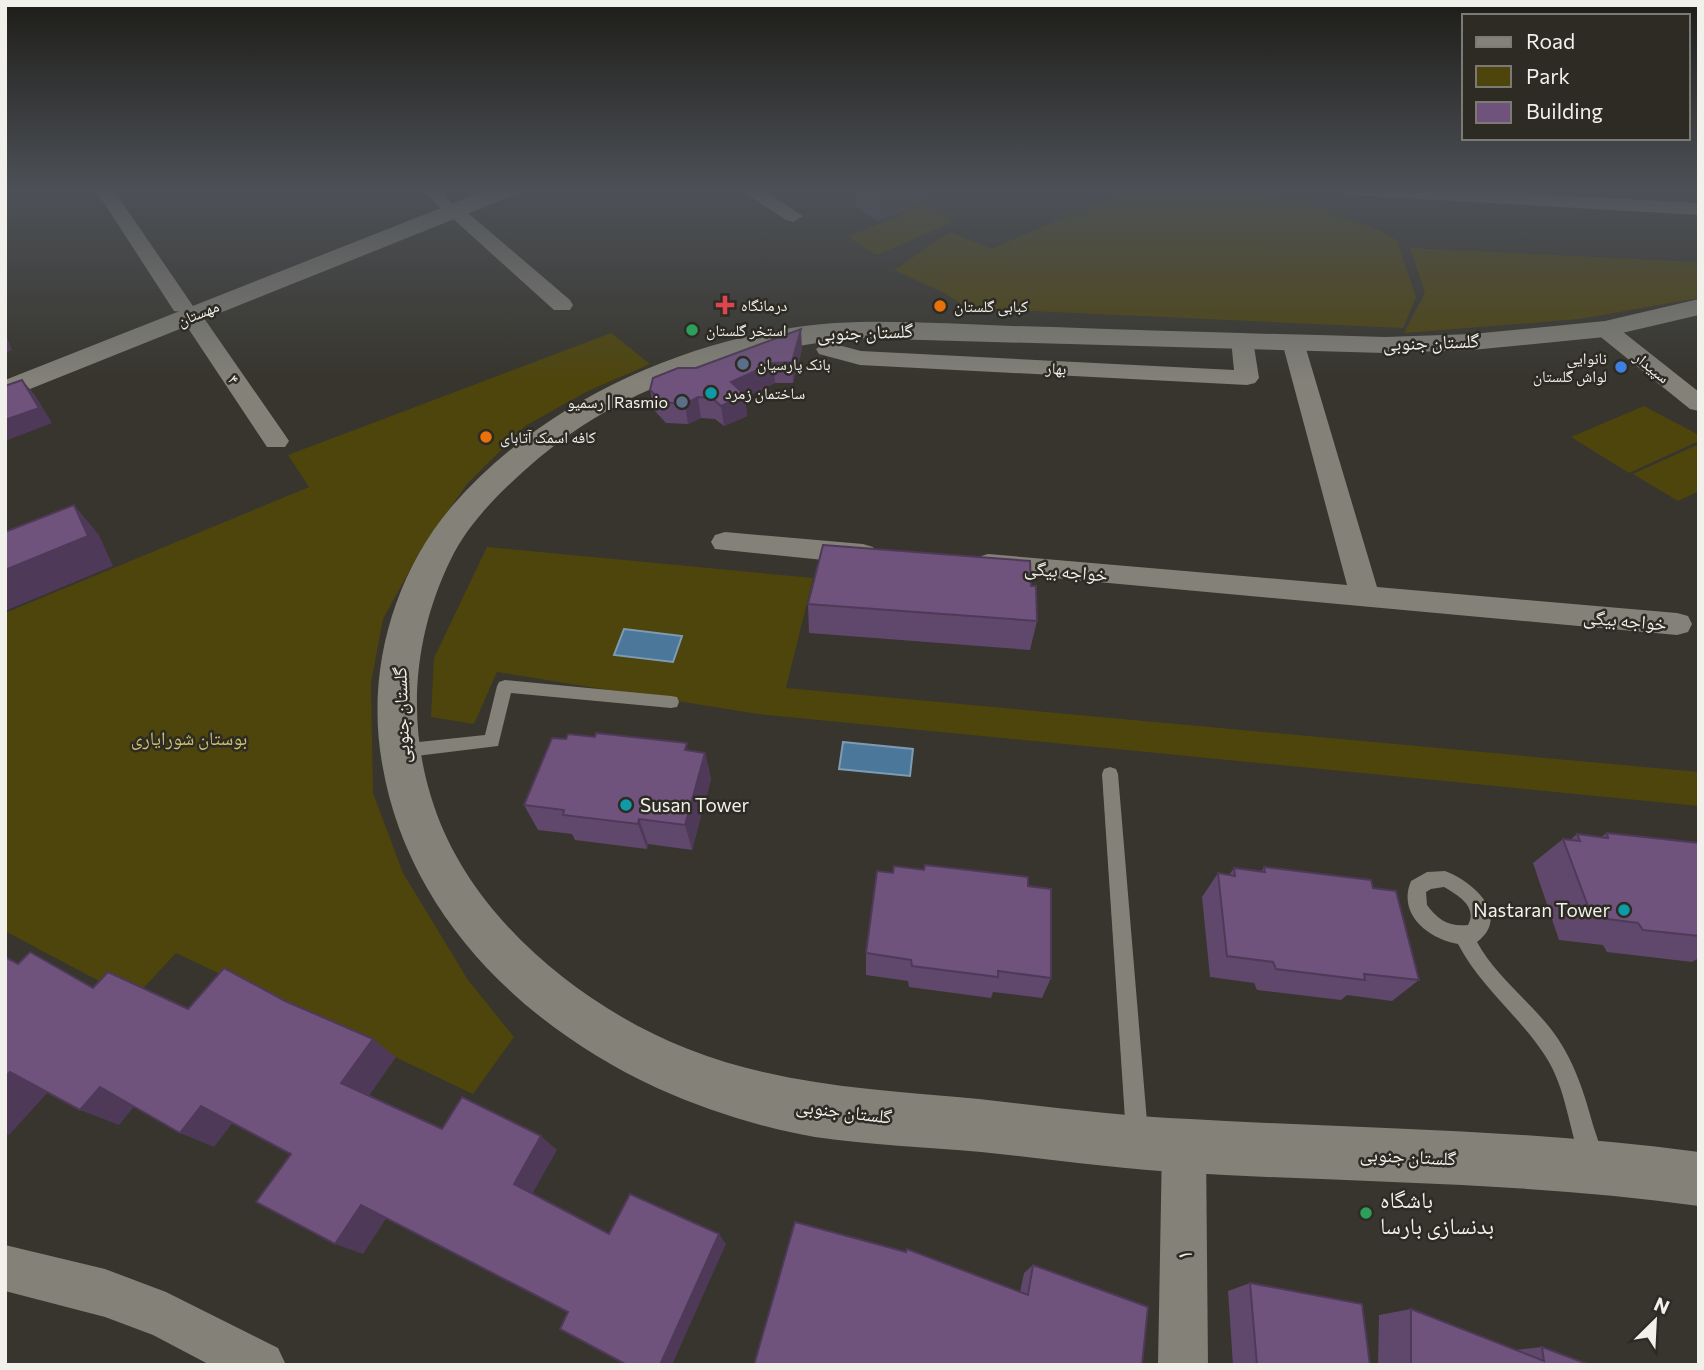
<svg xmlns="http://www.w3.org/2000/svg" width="1704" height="1370" viewBox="0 0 1704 1370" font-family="Commissioner,'Noto Naskh Arabic',sans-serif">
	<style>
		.green { fill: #4e450d }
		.water { fill: #4b779b; stroke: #7d9bb3; stroke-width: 2 }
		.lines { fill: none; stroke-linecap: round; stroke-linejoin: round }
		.service { fill: #838178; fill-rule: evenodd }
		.minor { fill: #838178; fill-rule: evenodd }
		.tertiary { fill: #838178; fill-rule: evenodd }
		.wall { fill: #60476c }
		.shaded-wall { fill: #4e3a58 }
		.building { fill: #70537d; stroke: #4e3a58; stroke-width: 2 }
		.health-dot { fill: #e0444e; stroke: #2d2b24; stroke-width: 2.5 }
		.food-dot { fill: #e8710a; stroke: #2d2b24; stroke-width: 2.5 }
		.leisure-dot { fill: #2e9e5b; stroke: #2d2b24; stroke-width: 2.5 }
		.service-dot { fill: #5c6f8a; stroke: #2d2b24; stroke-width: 2.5 }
		.shop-dot { fill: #3f7fe0; stroke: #2d2b24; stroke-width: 2.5 }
		.culture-dot { fill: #0f9aa8; stroke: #2d2b24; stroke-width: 2.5 }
		.labels { text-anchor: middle; stroke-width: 5; stroke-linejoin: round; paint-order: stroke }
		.far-poi-label { font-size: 16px; fill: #f1f0eb; stroke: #2d2b24; text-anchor: start }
		.far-street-label { font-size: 16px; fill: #f1f0eb; stroke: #2d2b24 }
		.street-label { font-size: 19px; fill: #f1f0eb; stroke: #2d2b24 }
		.park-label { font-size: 19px; fill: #cfc06e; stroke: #2d2b24 }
		.poi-label { font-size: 19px; fill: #f1f0eb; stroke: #2d2b24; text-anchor: start }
		.near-poi-label { font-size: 23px; fill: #f1f0eb; stroke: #2d2b24; text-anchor: start }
		.near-street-label { font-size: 23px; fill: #f1f0eb; stroke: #2d2b24 }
	</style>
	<rect width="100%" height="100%" fill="#37352d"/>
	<g class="green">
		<polygon points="1132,189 1254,189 1317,207 1381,231 1397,241 1416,297 1403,328 967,308 944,293 894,270 950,232 992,249 1069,215 1084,214 1106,200"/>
		<polygon points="924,205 955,221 877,255 848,237"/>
		<polygon points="1410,248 1699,262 1699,298 1579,319 1404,333 1425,293"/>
		<polygon points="611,333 650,364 586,392 525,426 467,484 422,548 383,619 371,683 373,793 403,873 468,980 514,1037 473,1094 176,953 133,999 5,931 5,613 309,487 288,455"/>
		<polygon points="1644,406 1699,435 1699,441 1629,473 1571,437"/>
		<polygon points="1699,444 1699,491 1678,501 1633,474"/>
		<polygon points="487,547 813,578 786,688 1699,772 1699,806 758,714 497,672 474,724 431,717 434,658"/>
	</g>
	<g class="water">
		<polygon points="624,629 682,636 673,662 614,655"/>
		<polygon points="843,742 913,749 910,776 839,769"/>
	</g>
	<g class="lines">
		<g class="service">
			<polygon points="505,680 671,696 677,697 679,702 677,707 671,708 511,693 498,746 400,758 394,756 392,751 394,746 400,744 485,735 497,686 499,682"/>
			<polygon points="1110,767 1116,769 1118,774 1148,1134 1145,1142 1137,1145 1129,1142 1126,1134 1102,774 1104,769"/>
			<path d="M1445,871C1472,881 1512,915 1477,942C1494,973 1523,996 1546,1023C1571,1052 1583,1088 1593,1125C1597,1138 1604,1153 1599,1166L1591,1169L1583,1166C1568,1129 1567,1088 1544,1054C1518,1015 1480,986 1458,944C1428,939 1397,914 1411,881L1427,872ZM1444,887C1458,895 1478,907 1468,925C1449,927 1438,920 1427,905L1426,892L1431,889Z"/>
		</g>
		<g class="minor">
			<polygon points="95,189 113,189 193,306 190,310 199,311 285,435 289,441 285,447 267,447 180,316 183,312 174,311"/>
			<polygon points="420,189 440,189 452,204 460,206 570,300 573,305 570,310 554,310"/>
			<polygon points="739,189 761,189 803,216 793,222 786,220"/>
			<polygon points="1340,189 1448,189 1699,203 1699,215 1349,195"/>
			<polygon points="1605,322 1613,324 1699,392 1699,411 1690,409 1597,334 1594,329"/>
			<polygon points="1242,333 1253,340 1259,378 1255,383 1247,385 860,365 819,354 816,349 827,342 861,351 1234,370 1231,340"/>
			<polygon points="1293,335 1304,342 1377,587 1677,613 1688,616 1692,624 1688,632 1677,635 978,571 974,564 978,557 988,554 1347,585 1282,342"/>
			<polygon points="725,532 863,544 873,547 877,554 873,561 863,564 715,549 711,542 715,535"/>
			<polygon points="1184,1124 1199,1131 1206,1146 1208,1365 1158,1365 1162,1146 1169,1131"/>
			<polygon points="5,1245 105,1269 166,1292 278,1348 286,1365 210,1365 153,1335 105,1317 5,1291"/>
		</g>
		<g class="tertiary">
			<polygon points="489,189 520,189 517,194 5,399 5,380"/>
			<path d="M1699,299V315L1605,337L1472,350L1385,353L854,338C732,352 618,386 525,470C497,495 468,524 451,559C413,636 406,724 434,806C471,917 581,1007 688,1049C782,1086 880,1090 979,1099C1050,1107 1120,1116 1190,1119C1360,1129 1530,1129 1699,1152V1206C1529,1182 1359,1183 1188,1173C1118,1169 1050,1159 981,1152C926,1147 870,1145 815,1137C762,1128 706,1110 657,1088C523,1026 407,914 382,763C366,672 393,575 453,505C549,394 713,325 859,322C923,321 988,326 1053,327C1163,331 1274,334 1385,337L1472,334L1605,321Z"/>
		</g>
	</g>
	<g class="wall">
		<polygon points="856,189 929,189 929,200 879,221 856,207"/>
		<polygon points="802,349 793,383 775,383 745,397 747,416 724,426 715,419 701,418 688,424 666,423 654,410 650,390"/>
		<polygon points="1031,586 1037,621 1030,650 809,633 808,604"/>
		<polygon points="689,751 705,753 711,779 692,850 648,844 647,849 575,840 572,834 538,830 524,805"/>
		<polygon points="1607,833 1699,843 1699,958 1692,962 1607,952 1603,945 1559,940 1533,863 1563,839 1570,840 1577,834 1601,837"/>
		<polygon points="1264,867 1373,888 1419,980 1392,1001 1347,995 1341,1000 1257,990 1254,983 1210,977 1202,897 1218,873 1229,875 1234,868 1261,872"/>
		<polygon points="893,873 1028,886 1051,978 1042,998 993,992 991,998 909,987 908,981 866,975 866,953"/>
		<polygon points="1033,1265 1142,1365 1020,1292 1024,1273"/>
		<polygon points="1250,1283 1370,1365 1233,1365 1228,1291"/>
		<polygon points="1411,1309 1516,1350 1542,1347 1590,1365 1378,1365 1379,1315"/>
	</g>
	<g class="shaded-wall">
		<polygon points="890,189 929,189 929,200 879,221 880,193"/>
		<polygon points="801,329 802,349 793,383 792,362"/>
		<polygon points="5,332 12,350 5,353"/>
		<polygon points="773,363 775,383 745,397 747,416 724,426 721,406 731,382"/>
		<polygon points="22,380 35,395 52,423 5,441 5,420"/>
		<polygon points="698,397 701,418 688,424 685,404"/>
		<polygon points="74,505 99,535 113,566 5,611 5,570"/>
		<polygon points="705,753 711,779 692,850 685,825"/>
		<polygon points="639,819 648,844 647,849 638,824"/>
		<polygon points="373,1039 396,1057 366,1100 341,1083"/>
		<polygon points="10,1072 51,1089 9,1135 5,1134 5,1076"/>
		<polygon points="100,1087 137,1103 119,1125 80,1110"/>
		<polygon points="201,1106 234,1121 214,1147 180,1133"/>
		<polygon points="541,1136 557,1150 531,1196 514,1184"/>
		<polygon points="361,1205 387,1217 363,1254 335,1244"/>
		<polygon points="719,1234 726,1244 672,1365 660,1365"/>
	</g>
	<g class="building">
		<polygon points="873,189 890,189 880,193"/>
		<polygon points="801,329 792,362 773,363 731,382 745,395 721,406 712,398 698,397 685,404 662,402 650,390 653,378 678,368 696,368"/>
		<polygon points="22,380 39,408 5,420 5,386"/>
		<polygon points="74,505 88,536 5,570 5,532"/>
		<polygon points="823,545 1030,561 1031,586 1036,586 1037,621 808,604"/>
		<polygon points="596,733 687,743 685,750 705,753 685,825 639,819 638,824 563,815 564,810 524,805 552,738 566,739 568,734 595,737"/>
		<polygon points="1607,833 1699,843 1699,936 1643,930 1638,923 1592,917 1563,839 1580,841 1577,834 1608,838"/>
		<polygon points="925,865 1028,877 1028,886 1051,889 1051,978 998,971 998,977 912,966 911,960 866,953 877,871 893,873 894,866 924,870"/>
		<polygon points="1264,867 1371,880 1373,888 1396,891 1419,980 1364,974 1365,980 1276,969 1273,962 1227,956 1218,873 1235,876 1234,868 1265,872"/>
		<polygon points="30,952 93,988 108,972 188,1009 224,968 285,1001 373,1039 341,1083 442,1129 462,1097 541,1136 514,1184 609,1234 630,1194 719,1234 660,1365 627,1365 560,1329 568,1312 361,1205 335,1244 256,1202 291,1154 201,1106 180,1133 100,1087 80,1110 10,1072 5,1076 5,957 18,964"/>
		<polygon points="795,1222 906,1252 907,1249 1028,1295 1033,1265 1148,1307 1142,1365 754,1365"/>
		<polygon points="1250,1283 1362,1304 1370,1365 1257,1365"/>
		<polygon points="1411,1309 1544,1361 1542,1347 1590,1365 1411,1365"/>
	</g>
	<linearGradient id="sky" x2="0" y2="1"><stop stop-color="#1e1d19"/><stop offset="0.5" stop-color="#4d5157"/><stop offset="1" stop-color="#4d5157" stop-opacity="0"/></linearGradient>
	<rect width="1704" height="381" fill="url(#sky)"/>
	<path class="health-dot" d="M721.5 294.5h7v7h7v7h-7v7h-7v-7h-7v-7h7z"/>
	<g class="food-dot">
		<circle cx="940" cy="306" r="7"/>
		<circle cx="486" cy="437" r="7"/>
	</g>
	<g class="leisure-dot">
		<circle cx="692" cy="330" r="7"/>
		<circle cx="1366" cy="1213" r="7"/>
	</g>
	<g class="service-dot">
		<circle cx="743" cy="364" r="7"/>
		<circle cx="682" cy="402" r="7"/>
	</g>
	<circle class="shop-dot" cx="1621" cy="367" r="7"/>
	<g class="culture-dot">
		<circle cx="711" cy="393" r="7"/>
		<circle cx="626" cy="805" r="7"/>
		<circle cx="1624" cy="910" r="7"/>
	</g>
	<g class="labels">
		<g class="far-poi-label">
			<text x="741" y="311">درمانگاه</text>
			<text x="954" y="312">کبابی گلستان</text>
			<text x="706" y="336">استخر گلستان</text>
			<text x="1607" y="364" text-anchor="end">نانوایی<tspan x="1607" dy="18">لواش گلستان</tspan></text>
			<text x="757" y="370">بانک پارسیان</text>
			<text x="725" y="399">ساختمان زمرد</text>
			<text x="668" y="408" text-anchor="end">رسمیو | Rasmio</text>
			<text x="500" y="443">کافه اسمک آتابای</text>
		</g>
		<g class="far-street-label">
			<text transform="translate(198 313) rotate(-22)" y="6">مهستان</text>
			<text transform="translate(1652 367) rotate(39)" y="6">سپیدار</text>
			<text transform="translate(1056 368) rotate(3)" y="6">بهار</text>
			<text transform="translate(234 379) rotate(56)" y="6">۴</text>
		</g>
		<g class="street-label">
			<text transform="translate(865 332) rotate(-2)" y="7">گلستان جنوبی</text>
			<text transform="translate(1431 342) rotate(-2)" y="7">گلستان جنوبی</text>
			<text transform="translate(1066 571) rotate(5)" y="7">خواجه بیگی</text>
			<text transform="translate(1625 620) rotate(5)" y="7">خواجه بیگی</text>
			<text transform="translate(401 715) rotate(-92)" y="7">گلستان جنوبی</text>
			<text transform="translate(844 1111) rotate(7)" y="7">گلستان جنوبی</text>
			<text transform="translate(1408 1156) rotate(3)" y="7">گلستان جنوبی</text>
		</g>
		<g class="park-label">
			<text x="189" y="745">بوستان شورایاری</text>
		</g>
		<g class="poi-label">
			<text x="640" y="812">Susan Tower</text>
			<text x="1610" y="917" text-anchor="end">Nastaran Tower</text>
		</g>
		<g class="near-poi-label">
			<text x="1380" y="1208">باشگاه<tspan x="1380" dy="26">بدنسازی بارسا</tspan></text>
		</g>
		<g class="near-street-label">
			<text transform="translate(1184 1255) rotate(-90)" y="8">۱</text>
		</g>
	</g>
	<rect width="1704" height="1370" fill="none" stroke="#f1f0eb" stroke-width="14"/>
	<rect x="1462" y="14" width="228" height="126" fill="#2d2b24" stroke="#7b7a74" stroke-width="2"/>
	<rect x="1476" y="37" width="35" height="10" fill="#838178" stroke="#7b7a74" stroke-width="2"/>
	<text x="1526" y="49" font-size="21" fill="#f1f0eb">Road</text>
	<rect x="1476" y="66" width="35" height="21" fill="#4e450d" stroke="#7b7a74" stroke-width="2"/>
	<text x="1526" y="84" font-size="21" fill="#f1f0eb">Park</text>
	<rect x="1476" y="102" width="35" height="21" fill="#70537d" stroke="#7b7a74" stroke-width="2"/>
	<text x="1526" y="119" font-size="21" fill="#f1f0eb">Building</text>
	<g transform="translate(1655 1321) rotate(24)" stroke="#2d2b24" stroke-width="5" paint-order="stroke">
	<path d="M0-5L12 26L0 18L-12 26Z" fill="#f1f0eb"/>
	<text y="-10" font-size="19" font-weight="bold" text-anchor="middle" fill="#f1f0eb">N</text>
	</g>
</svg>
